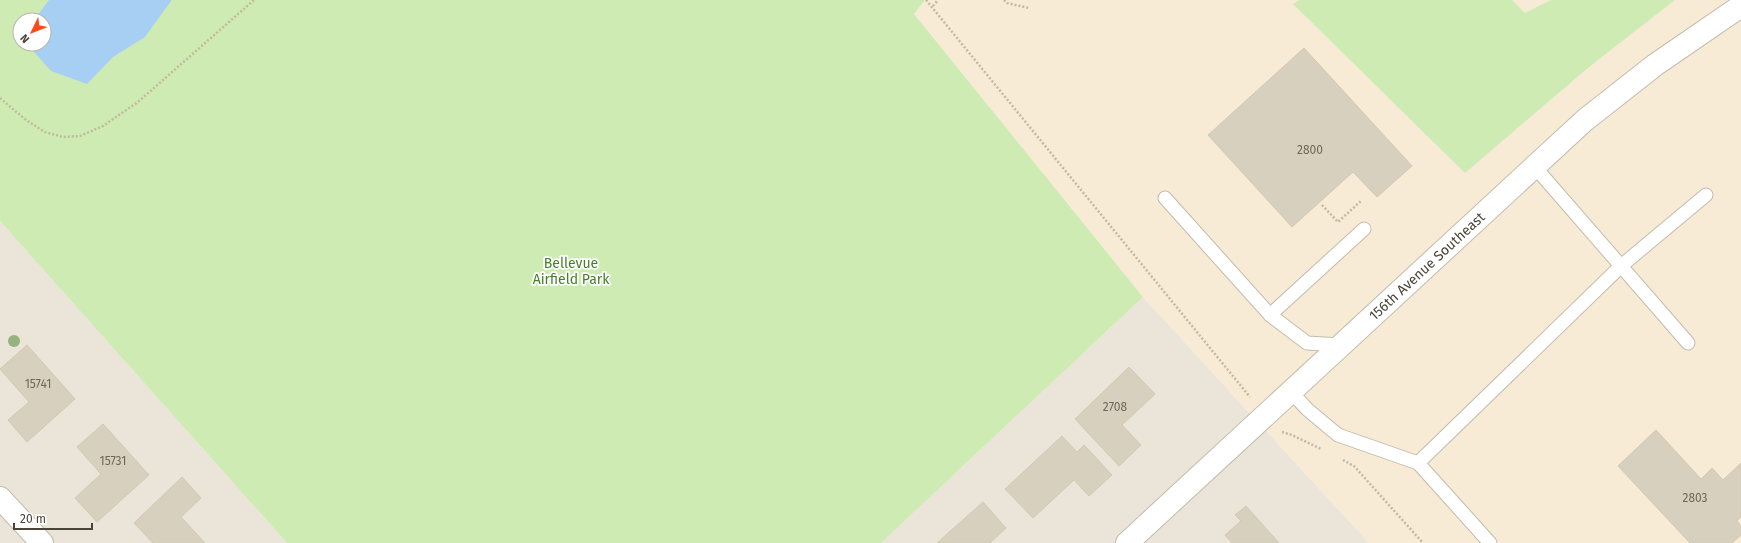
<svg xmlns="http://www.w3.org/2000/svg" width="1741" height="543" viewBox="0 0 1741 543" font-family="'Fira Sans',sans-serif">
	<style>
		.residential { fill: #eae5d8 }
		.commercial { fill: #f7ebd6 }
		.green { fill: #ceebb3; fill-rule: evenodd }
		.water { fill: #a6cff3 }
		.building { fill: #d8d0bf; stroke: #d3c8b2 }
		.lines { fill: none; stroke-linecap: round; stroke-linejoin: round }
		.service-casing { stroke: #c2bcac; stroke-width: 15 }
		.minor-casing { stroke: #c2bcac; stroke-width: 24 }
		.tertiary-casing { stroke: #c2bcac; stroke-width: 24 }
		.path { stroke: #c4b99d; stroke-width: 2.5; stroke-dasharray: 2 2; stroke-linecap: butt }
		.service { stroke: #fff; stroke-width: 13 }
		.minor { stroke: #fff; stroke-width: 22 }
		.tertiary { stroke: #fff; stroke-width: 22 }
		.tree { fill: #94b380 }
		.labels { text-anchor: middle; stroke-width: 3.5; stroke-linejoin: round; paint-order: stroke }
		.number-label { font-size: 12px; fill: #6e675a }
		.park-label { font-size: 14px; fill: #447f28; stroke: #fff }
		.street-label { font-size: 14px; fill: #4a4438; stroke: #fff }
	</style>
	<rect width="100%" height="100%" fill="#f6f3eb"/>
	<g class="residential">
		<polygon points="0,221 287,543 0,543"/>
		<polygon points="1143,297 1369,543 881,543"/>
	</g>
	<polygon class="commercial" points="925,0 1741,0 1741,543 1369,543 1143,297 914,14"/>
	<g class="green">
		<path d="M0,0H925L914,14L1143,297L881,543H287L0,221ZM20,20H44V44H20Z"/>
		<polygon points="1299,0 1512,0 1525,13 1551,0 1675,0 1589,67 1465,173 1293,4"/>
	</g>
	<polygon class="water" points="49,0 171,0 171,1 145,37 113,57 87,84 51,71 27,44 44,44 44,20 34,20"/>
	<g class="building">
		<polygon points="1304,48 1412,166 1377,197 1353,172 1292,227 1208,135"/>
		<polygon points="27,345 75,399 27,442 8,420 29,402 0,369"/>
		<polygon points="1129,367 1155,394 1122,425 1141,445 1119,466 1075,419"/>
		<polygon points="103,424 149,475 97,522 75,498 101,474 77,447"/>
		<polygon points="1656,430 1701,479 1712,468 1723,480 1741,463 1741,517 1737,521 1741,526 1741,535 1732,543 1690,543 1618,466"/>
		<polygon points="1062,436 1077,452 1084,445 1112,475 1089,496 1074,480 1033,518 1005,489"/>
		<polygon points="182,477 201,498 181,517 205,543 153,543 134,523"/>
		<polygon points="983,502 1006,528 990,543 937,543"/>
		<polygon points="1246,506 1279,543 1232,543 1225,535 1241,521 1235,515"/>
	</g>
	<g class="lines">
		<defs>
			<g id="service">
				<polyline points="1534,166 1688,343"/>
				<polyline points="1165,198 1270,315 1307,343 1341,345"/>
				<polyline points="1270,315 1364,229"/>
				<polyline points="1291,392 1308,410 1338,435 1418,463 1621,266 1706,195"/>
				<polyline points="1418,463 1490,543"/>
			</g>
			<polyline id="minor" points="0,498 42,543"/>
			<g id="tertiary">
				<path id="s1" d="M1127,543L1585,120L1655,65L1741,6"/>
			</g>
		</defs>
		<use href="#service" class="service-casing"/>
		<use href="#minor" class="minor-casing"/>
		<use href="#tertiary" class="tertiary-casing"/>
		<g class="path">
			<polyline points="926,0 1250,397"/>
			<polyline points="1004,0 1007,3 1029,8"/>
			<polyline points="933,6 938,0"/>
			<polyline points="0,98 26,120 45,132 63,137 80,136 103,126 138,102 254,0"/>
			<polyline points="1322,205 1338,222 1361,201"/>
			<polyline points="1282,432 1292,435 1321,449"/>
			<polyline points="1343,460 1354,466 1423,543"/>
		</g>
		<use href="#service" class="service"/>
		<use href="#minor" class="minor"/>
		<use href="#tertiary" class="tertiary"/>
	</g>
	<circle class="tree" cx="14" cy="341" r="6"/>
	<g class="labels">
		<g class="number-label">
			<text x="1310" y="154">2800</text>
			<text x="38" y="388">15741</text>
			<text x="1115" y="411">2708</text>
			<text x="113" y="465">15731</text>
			<text x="1695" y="502">2803</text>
		</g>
		<g class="park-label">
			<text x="571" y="268">Bellevue<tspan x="571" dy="16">Airfield Park</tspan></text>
		</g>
		<g class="street-label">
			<text dy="5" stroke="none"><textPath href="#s1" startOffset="408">156th Avenue Southeast</textPath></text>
		</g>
	</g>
	<g transform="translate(32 32) rotate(227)"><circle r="19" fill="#ffffff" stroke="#b7b4af"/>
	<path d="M0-3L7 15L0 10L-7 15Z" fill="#ff4918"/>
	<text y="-6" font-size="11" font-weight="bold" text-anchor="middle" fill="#4a4438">N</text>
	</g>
	<path d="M14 523v6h78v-6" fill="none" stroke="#4a4438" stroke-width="2"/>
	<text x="20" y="523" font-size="12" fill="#4a4438" stroke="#ffffff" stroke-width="3" paint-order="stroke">20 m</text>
</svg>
